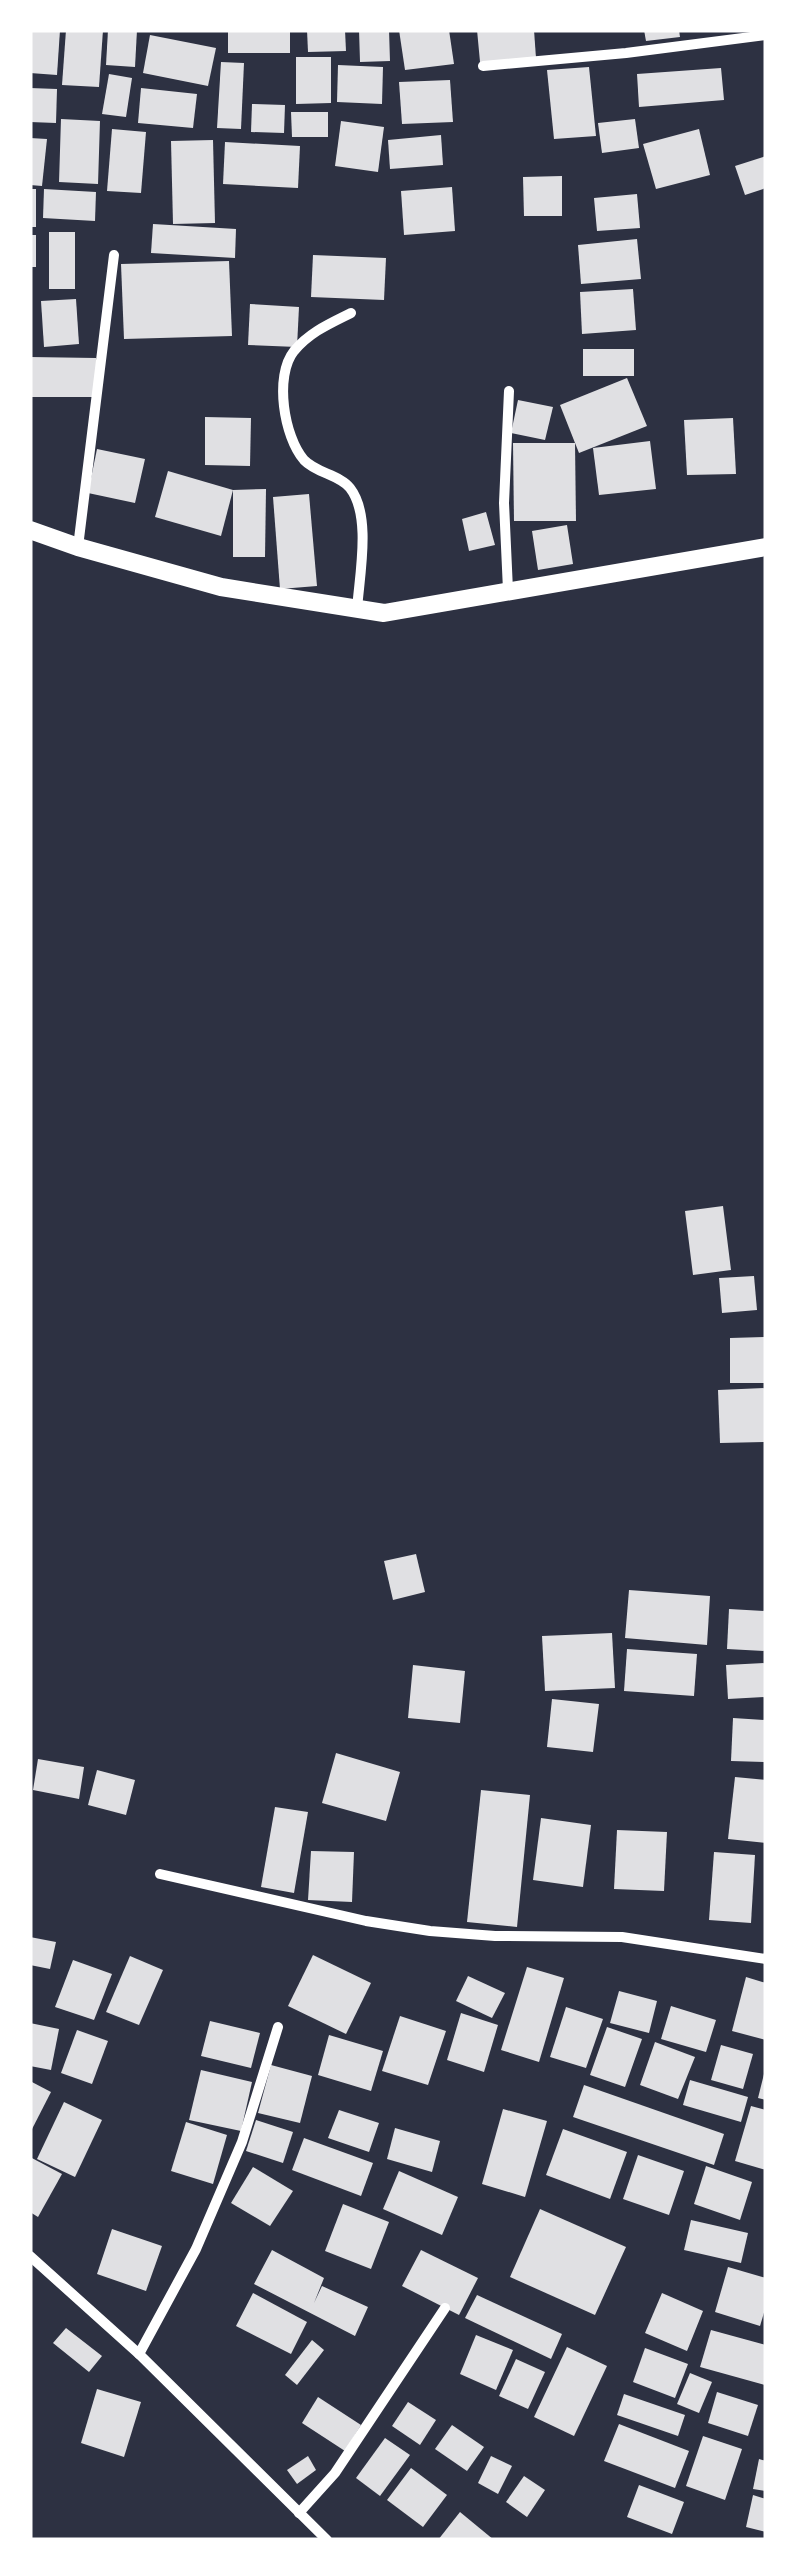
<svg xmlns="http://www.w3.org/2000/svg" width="796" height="2570" viewBox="0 0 796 2570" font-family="Poppins,sans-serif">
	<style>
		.building { fill: #e0e0e3 }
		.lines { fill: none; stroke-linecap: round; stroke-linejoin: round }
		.minor { stroke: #fff; stroke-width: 10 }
		.tertiary { stroke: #fff; stroke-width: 18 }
	</style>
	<rect width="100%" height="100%" fill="#2d3142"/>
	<g class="building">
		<polygon points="30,30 60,30 57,75 30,73"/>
		<polygon points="66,30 103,30 99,87 62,85"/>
		<polygon points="108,30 137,30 135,67 106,65"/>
		<rect x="228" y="30" width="62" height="23"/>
		<polygon points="307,30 345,30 346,51 308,52"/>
		<polygon points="359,30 389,30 390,61 360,62"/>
		<polygon points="399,30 449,30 454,64 405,70"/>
		<polygon points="477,30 534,30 536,58 480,62"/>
		<polygon points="644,30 679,30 680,37 646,41"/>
		<polygon points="150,35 216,48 208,86 143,73"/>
		<polygon points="296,57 331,57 331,103 296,104"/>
		<polygon points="221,62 244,63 241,129 217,128"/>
		<polygon points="338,65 383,67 382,104 337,102"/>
		<polygon points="589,67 596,136 554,139 547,70"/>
		<polygon points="721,68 724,100 639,107 637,74"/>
		<polygon points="109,74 132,78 126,117 102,114"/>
		<polygon points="450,80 453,122 402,124 399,82"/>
		<polygon points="30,88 57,89 56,123 30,122"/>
		<polygon points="141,88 197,94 193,128 138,123"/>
		<polygon points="252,104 285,105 284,133 251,132"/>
		<polygon points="291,112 328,112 328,137 292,137"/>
		<polygon points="61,119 100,121 98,184 59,182"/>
		<polygon points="635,119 639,148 602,153 598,123"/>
		<polygon points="341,121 384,127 378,172 335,166"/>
		<polygon points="112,129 146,132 141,193 107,191"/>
		<polygon points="699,129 710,175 656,189 643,144"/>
		<polygon points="441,135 443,165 390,169 388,140"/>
		<polygon points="30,138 47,139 42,186 30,185"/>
		<polygon points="213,140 215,223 173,224 171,141"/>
		<polygon points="225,142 300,146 298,188 223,184"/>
		<polygon points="766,156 766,188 745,195 735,166"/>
		<polygon points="562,176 562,216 524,216 523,177"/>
		<polygon points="452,187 455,231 404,235 401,191"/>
		<rect x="30" y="189" width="6" height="38"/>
		<polygon points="44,189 96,192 95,221 43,218"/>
		<polygon points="637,194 640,228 597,231 594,198"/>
		<polygon points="153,224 236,229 235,258 151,253"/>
		<rect x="49" y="232" width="26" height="57"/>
		<rect x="30" y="235" width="6" height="32"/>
		<polygon points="637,239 641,279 581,284 578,245"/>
		<polygon points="313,255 386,258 384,300 311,297"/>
		<polygon points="229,261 232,336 124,339 121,264"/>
		<polygon points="633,289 636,330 582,334 580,292"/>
		<polygon points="76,299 79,344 44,347 41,301"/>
		<polygon points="250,304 299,307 297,347 248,345"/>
		<rect x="583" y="349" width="51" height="27"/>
		<polygon points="30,357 96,358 96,397 30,397"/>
		<polygon points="627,378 647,426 579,453 560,405"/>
		<polygon points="518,400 553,407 545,440 511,433"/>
		<polygon points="205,417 251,418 250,466 205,465"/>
		<polygon points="733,418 736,474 687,475 684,420"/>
		<polygon points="650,441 656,489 599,495 593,448"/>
		<polygon points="513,443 575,443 576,521 514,521"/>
		<polygon points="97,449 145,459 135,503 88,493"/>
		<polygon points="168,471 233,490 221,536 155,517"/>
		<polygon points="266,489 265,557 233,557 233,490"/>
		<polygon points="309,494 317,586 280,589 273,497"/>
		<polygon points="486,512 495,545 469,551 462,519"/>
		<polygon points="567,525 573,564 538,570 532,531"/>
		<polygon points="723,1206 731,1270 693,1275 685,1211"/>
		<polygon points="754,1276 757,1310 722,1313 719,1278"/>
		<polygon points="766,1337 766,1383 730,1383 730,1338"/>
		<polygon points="766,1388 766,1442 720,1443 718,1390"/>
		<polygon points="416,1554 425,1592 393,1600 384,1561"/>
		<polygon points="629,1590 710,1596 707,1645 625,1638"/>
		<polygon points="729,1609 766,1611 766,1651 727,1649"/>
		<polygon points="612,1633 615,1688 545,1691 542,1636"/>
		<polygon points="627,1649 697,1654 694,1696 624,1691"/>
		<polygon points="766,1663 766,1697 728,1699 726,1665"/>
		<polygon points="413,1665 465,1671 460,1723 408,1718"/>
		<polygon points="552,1699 599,1704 593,1752 547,1747"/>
		<polygon points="733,1718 766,1720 766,1762 731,1761"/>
		<polygon points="336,1753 400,1772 386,1821 322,1803"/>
		<polygon points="38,1759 84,1767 79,1799 33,1790"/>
		<polygon points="97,1770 135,1780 126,1815 88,1805"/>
		<polygon points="735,1777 766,1780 766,1843 728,1839"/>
		<polygon points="481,1790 530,1795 517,1927 467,1922"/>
		<polygon points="275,1807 308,1812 294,1893 261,1887"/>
		<polygon points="541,1818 591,1825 583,1887 533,1880"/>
		<polygon points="617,1830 667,1832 664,1891 614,1889"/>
		<polygon points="311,1851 354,1852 352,1902 308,1900"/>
		<polygon points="714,1852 755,1855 751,1923 709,1920"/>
		<polygon points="30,1937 56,1942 50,1969 30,1965"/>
		<polygon points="313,1955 371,1983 346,2034 288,2006"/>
		<polygon points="130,1956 163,1970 139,2025 106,2012"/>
		<polygon points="73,1960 112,1974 94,2020 55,2007"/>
		<polygon points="527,1967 564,1978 539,2062 501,2050"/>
		<polygon points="468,1976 505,1993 492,2018 456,2001"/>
		<polygon points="746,1977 766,1983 766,2040 732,2031"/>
		<polygon points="619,1991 657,2001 649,2033 610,2023"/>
		<polygon points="671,2006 716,2020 706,2052 661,2039"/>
		<polygon points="566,2007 603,2019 586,2068 550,2057"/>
		<polygon points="461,2013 498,2025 484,2072 447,2060"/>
		<polygon points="400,2016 446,2031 428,2085 382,2071"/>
		<polygon points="210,2021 260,2033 251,2068 201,2056"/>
		<polygon points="30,2023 59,2029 51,2070 30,2066"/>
		<polygon points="607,2027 642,2039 625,2087 590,2075"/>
		<polygon points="77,2030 108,2041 92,2084 61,2073"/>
		<polygon points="329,2035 383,2051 371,2091 318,2075"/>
		<polygon points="655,2042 695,2057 678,2099 640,2085"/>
		<polygon points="721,2045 753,2054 743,2089 711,2080"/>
		<polygon points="271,2065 312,2076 300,2123 258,2113"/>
		<polygon points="201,2070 252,2082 241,2131 189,2120"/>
		<polygon points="765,2070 766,2070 766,2100 758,2098"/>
		<polygon points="690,2080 748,2097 741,2122 683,2105"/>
		<polygon points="30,2081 51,2092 30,2133"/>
		<polygon points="584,2085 724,2134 714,2165 573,2117"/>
		<polygon points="64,2102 102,2120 75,2177 37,2159"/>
		<polygon points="751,2106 766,2110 766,2170 735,2161"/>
		<polygon points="503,2109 547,2121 525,2197 482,2184"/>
		<polygon points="339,2110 379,2123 369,2152 328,2138"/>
		<polygon points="256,2120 293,2132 283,2163 246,2151"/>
		<polygon points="186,2122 227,2135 213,2184 171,2171"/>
		<polygon points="395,2128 440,2141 432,2172 387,2159"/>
		<polygon points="563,2129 627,2152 610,2199 546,2175"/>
		<polygon points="304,2138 373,2163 361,2196 292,2170"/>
		<polygon points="638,2155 684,2171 669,2215 623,2199"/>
		<polygon points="30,2157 62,2174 38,2217 30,2212"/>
		<polygon points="706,2166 752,2182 740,2220 694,2204"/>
		<polygon points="253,2167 293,2191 270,2226 231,2203"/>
		<polygon points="399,2171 458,2197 442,2235 383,2209"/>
		<polygon points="343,2204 389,2222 371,2269 325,2251"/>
		<polygon points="540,2209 626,2247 595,2315 510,2277"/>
		<polygon points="691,2220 748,2233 741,2263 684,2250"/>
		<polygon points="112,2229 162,2246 146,2291 97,2274"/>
		<polygon points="272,2250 324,2278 314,2303 322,2286 368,2307 355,2336 254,2284"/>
		<polygon points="421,2250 478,2278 459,2315 402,2286"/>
		<polygon points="728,2267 766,2278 766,2306 760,2326 715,2312"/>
		<polygon points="253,2293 307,2322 291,2354 236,2326"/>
		<polygon points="662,2293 703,2311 687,2351 645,2333"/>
		<polygon points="477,2295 562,2334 551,2359 465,2318"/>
		<polygon points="66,2328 102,2356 89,2372 53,2343"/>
		<polygon points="711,2330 766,2345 765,2385 700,2367"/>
		<polygon points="476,2335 513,2350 496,2390 460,2374"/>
		<polygon points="312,2340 324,2350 297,2385 285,2375"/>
		<polygon points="567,2347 607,2366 574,2436 534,2417"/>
		<polygon points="645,2348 688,2364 675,2398 633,2382"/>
		<polygon points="516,2359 545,2372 528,2409 499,2396"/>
		<polygon points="690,2373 712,2382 699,2413 677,2404"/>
		<polygon points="97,2389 141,2402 124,2457 81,2443"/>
		<polygon points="717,2392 758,2405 748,2436 708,2423"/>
		<polygon points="624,2394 685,2415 678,2436 617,2415"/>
		<polygon points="318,2397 361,2425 345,2451 302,2423"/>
		<polygon points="408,2402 436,2420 420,2445 392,2426"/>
		<polygon points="619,2424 689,2451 675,2488 604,2461"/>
		<polygon points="452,2425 484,2447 467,2471 435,2449"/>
		<polygon points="703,2436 742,2449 725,2500 686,2486"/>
		<polygon points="385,2438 410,2455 380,2496 356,2478"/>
		<polygon points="308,2456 316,2470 297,2484 287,2470"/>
		<polygon points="491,2456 512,2466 498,2494 478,2483"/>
		<polygon points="759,2459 766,2461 766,2491 753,2489"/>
		<polygon points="411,2468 447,2495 423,2527 387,2500"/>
		<polygon points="524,2476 545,2490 527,2517 506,2502"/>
		<polygon points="639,2485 684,2502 672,2534 627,2517"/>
		<polygon points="753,2495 766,2499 766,2532 746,2527"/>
		<polygon points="460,2512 494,2540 438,2540"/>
	</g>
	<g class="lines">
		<g class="minor">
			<polyline points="483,66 626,53 766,35"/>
			<path d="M351,313C329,324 310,332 294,351C274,376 284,437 304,460C316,473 340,475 350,488C372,516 359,577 357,610"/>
			<polyline points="78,547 114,255"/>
			<polyline points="508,590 504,503 509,391"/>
			<polyline points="160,1874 366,1921 430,1931 495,1936 622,1937 766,1959"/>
			<polyline points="30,2256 139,2354 327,2540"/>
			<polyline points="139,2354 196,2249 242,2142 278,2027"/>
			<polyline points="299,2513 335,2473 445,2308"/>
		</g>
		<polyline class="tertiary" points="30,530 78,547 221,587 384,613 766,547"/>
	</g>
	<rect width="796" height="2570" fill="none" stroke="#ffffff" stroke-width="65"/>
</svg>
